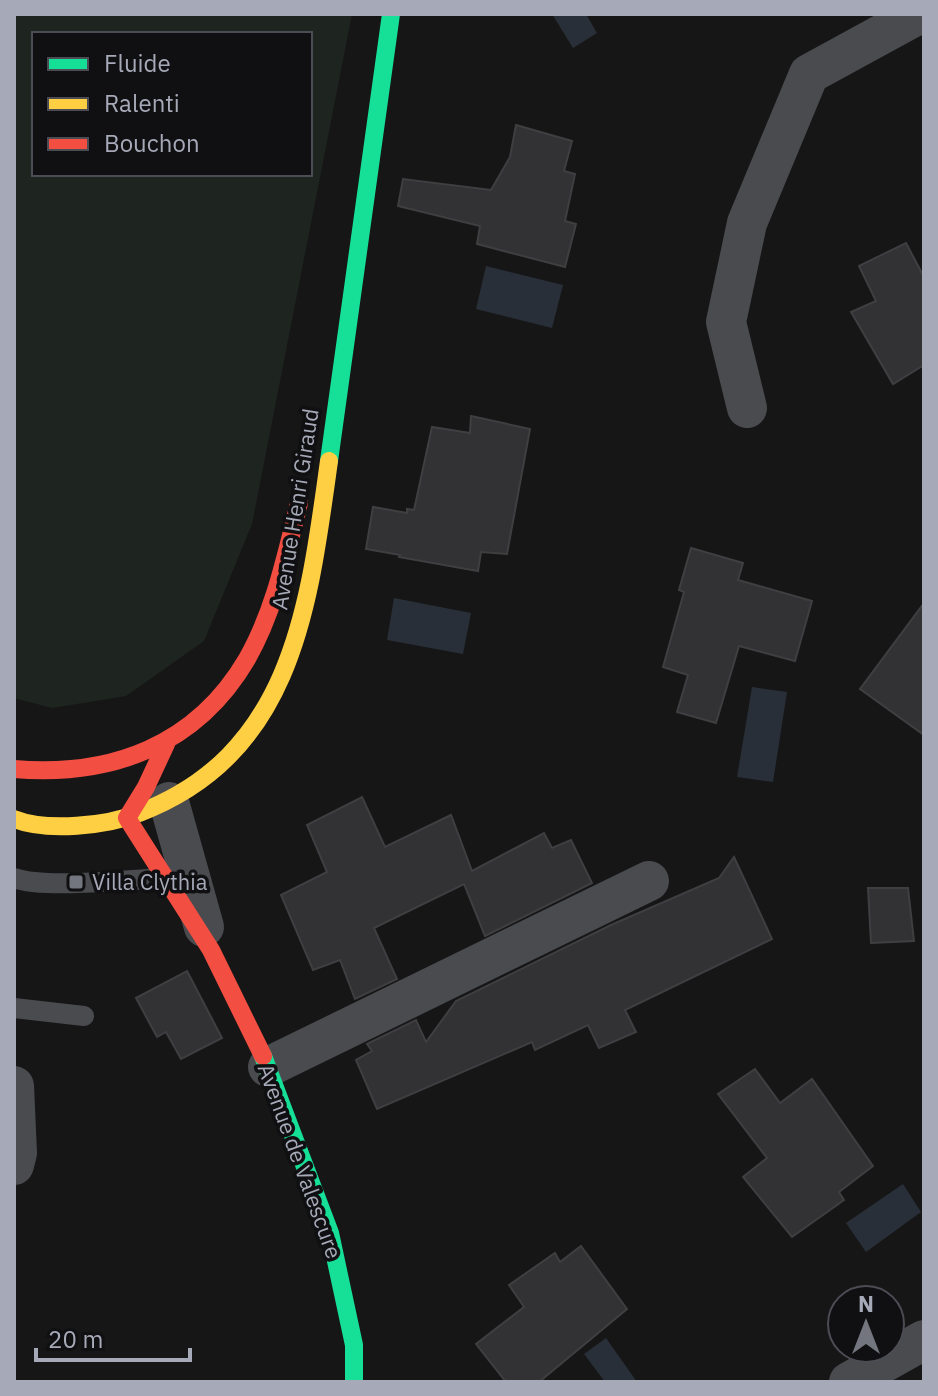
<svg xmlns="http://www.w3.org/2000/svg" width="938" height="1396" viewBox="0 0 938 1396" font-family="'IBM Plex Sans',sans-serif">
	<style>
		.green { fill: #1e2520; fill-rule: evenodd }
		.water { fill: #292f38 }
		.building { fill: #323234; stroke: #3f3f42; stroke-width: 2 }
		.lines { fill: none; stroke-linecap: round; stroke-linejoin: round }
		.lane { stroke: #4a4b4f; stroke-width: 20 }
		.street { stroke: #4a4b4f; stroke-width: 40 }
		.fast { stroke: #16e098; stroke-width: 18 }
		.slow { stroke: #ffcf43; stroke-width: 18 }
		.jam { stroke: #f24e42; stroke-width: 18 }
		.poi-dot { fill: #74767f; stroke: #101012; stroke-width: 3 }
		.labels { text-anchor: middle; stroke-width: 7; stroke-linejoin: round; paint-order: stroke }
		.street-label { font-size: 22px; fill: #a6a9b7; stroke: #101012 }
		.poi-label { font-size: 22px; fill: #a6a9b7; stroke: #101012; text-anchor: start }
	</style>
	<rect width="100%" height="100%" fill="#161616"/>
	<path class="green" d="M14,14H352L252,524L204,641L126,696L52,708L14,698ZM34,34H310V174H34Z"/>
	<g class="water">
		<polygon points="552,14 586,14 597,33 573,48"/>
		<polygon points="486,266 563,285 552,328 476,309"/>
		<polygon points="394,598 471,613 463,654 387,640"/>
		<polygon points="752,687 787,692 773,782 737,777"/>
		<polygon points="903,1184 921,1212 866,1252 846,1223"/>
		<polygon points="606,1338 637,1382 605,1382 584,1354"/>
	</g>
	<g class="building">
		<polygon points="516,125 572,141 564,171 575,174 565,221 576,224 565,267 477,244 480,226 398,206 403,179 491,190 510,157"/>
		<polygon points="906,243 924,277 924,365 893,384 851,312 876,301 859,266"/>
		<polygon points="471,416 530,429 507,554 481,552 478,571 399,557 400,555 366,549 373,507 407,513 407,509 414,510 432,427 470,433"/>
		<polygon points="691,548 743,563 738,580 812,601 795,661 739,646 716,723 677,712 688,675 663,667 684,592 679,590"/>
		<polygon points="924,603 924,735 860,689"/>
		<polygon points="362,797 385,847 451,815 472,871 544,833 552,848 571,840 592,883 485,936 464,884 374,928 397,979 355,999 340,960 313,970 281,895 327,872 307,825"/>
		<polygon points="734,857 772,939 625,1010 636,1032 599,1048 588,1025 535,1050 532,1042 377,1109 356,1060 372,1051 367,1044 416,1020 426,1042 456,1001 611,925 719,878"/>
		<polygon points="868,888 908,888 914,941 871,943"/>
		<polygon points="187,971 222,1038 181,1059 166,1032 157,1037 136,998"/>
		<polygon points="755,1069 780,1103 812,1079 873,1166 839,1192 844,1200 792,1237 743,1177 767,1158 718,1094"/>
		<polygon points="581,1246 627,1309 539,1382 506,1382 476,1344 524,1307 509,1285 555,1253 560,1262"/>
	</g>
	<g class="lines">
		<g class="lane">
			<path d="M14,878C44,889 128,880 164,878"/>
			<polyline points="14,1008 84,1016"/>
		</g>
		<g class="street">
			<polyline points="747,408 726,322 747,223 809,74 919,14"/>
			<polyline points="169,802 204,927"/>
			<polyline points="268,1067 649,881"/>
			<polyline points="14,1086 17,1153 14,1165"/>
			<polyline points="849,1382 924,1340"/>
		</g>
		<g class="fast">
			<polyline points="329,461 391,14"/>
			<polyline points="263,1056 330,1233 354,1345 354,1382"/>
		</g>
		<path class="slow" d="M14,819C47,832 107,826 139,813C294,754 309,604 329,461"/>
		<g class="jam">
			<polyline points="166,744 146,787 127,818 211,950 263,1056"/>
			<path d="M14,769C111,777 196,746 247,659C274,612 286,555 299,503"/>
		</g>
	</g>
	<rect class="poi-dot" x="68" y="874" width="16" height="16" rx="4"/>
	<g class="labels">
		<g class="street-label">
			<text transform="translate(295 509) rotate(-81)" y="8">Avenue Henri Giraud</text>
			<text transform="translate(300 1161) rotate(70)" y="8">Avenue de Valescure</text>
		</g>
		<g class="poi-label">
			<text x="92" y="890">Villa Clythia</text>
		</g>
	</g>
	<rect width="938" height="1396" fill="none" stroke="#a6a9b7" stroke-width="32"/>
	<rect x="32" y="32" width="280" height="144" fill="#101012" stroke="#4c4d54" stroke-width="2"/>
	<rect x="48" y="58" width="40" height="12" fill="#16e098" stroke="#4c4d54" stroke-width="2"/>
	<text x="104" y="72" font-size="24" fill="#a6a9b7">Fluide</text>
	<rect x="48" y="98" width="40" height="12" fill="#ffcf43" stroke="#4c4d54" stroke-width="2"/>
	<text x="104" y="112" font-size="24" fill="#a6a9b7">Ralenti</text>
	<rect x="48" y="138" width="40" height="12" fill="#f24e42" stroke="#4c4d54" stroke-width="2"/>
	<text x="104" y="152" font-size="24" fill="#a6a9b7">Bouchon</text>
	<g transform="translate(866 1324)"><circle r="38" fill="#101012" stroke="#4c4d54" stroke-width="2"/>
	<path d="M0-6L14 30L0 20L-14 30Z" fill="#74767f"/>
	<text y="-12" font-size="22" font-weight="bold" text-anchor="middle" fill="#a6a9b7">N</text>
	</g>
	<path d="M36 1348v12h154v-12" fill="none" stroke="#a6a9b7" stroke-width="4"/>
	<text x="48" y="1348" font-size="24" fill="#a6a9b7" stroke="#101012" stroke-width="6" paint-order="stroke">20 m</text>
</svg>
